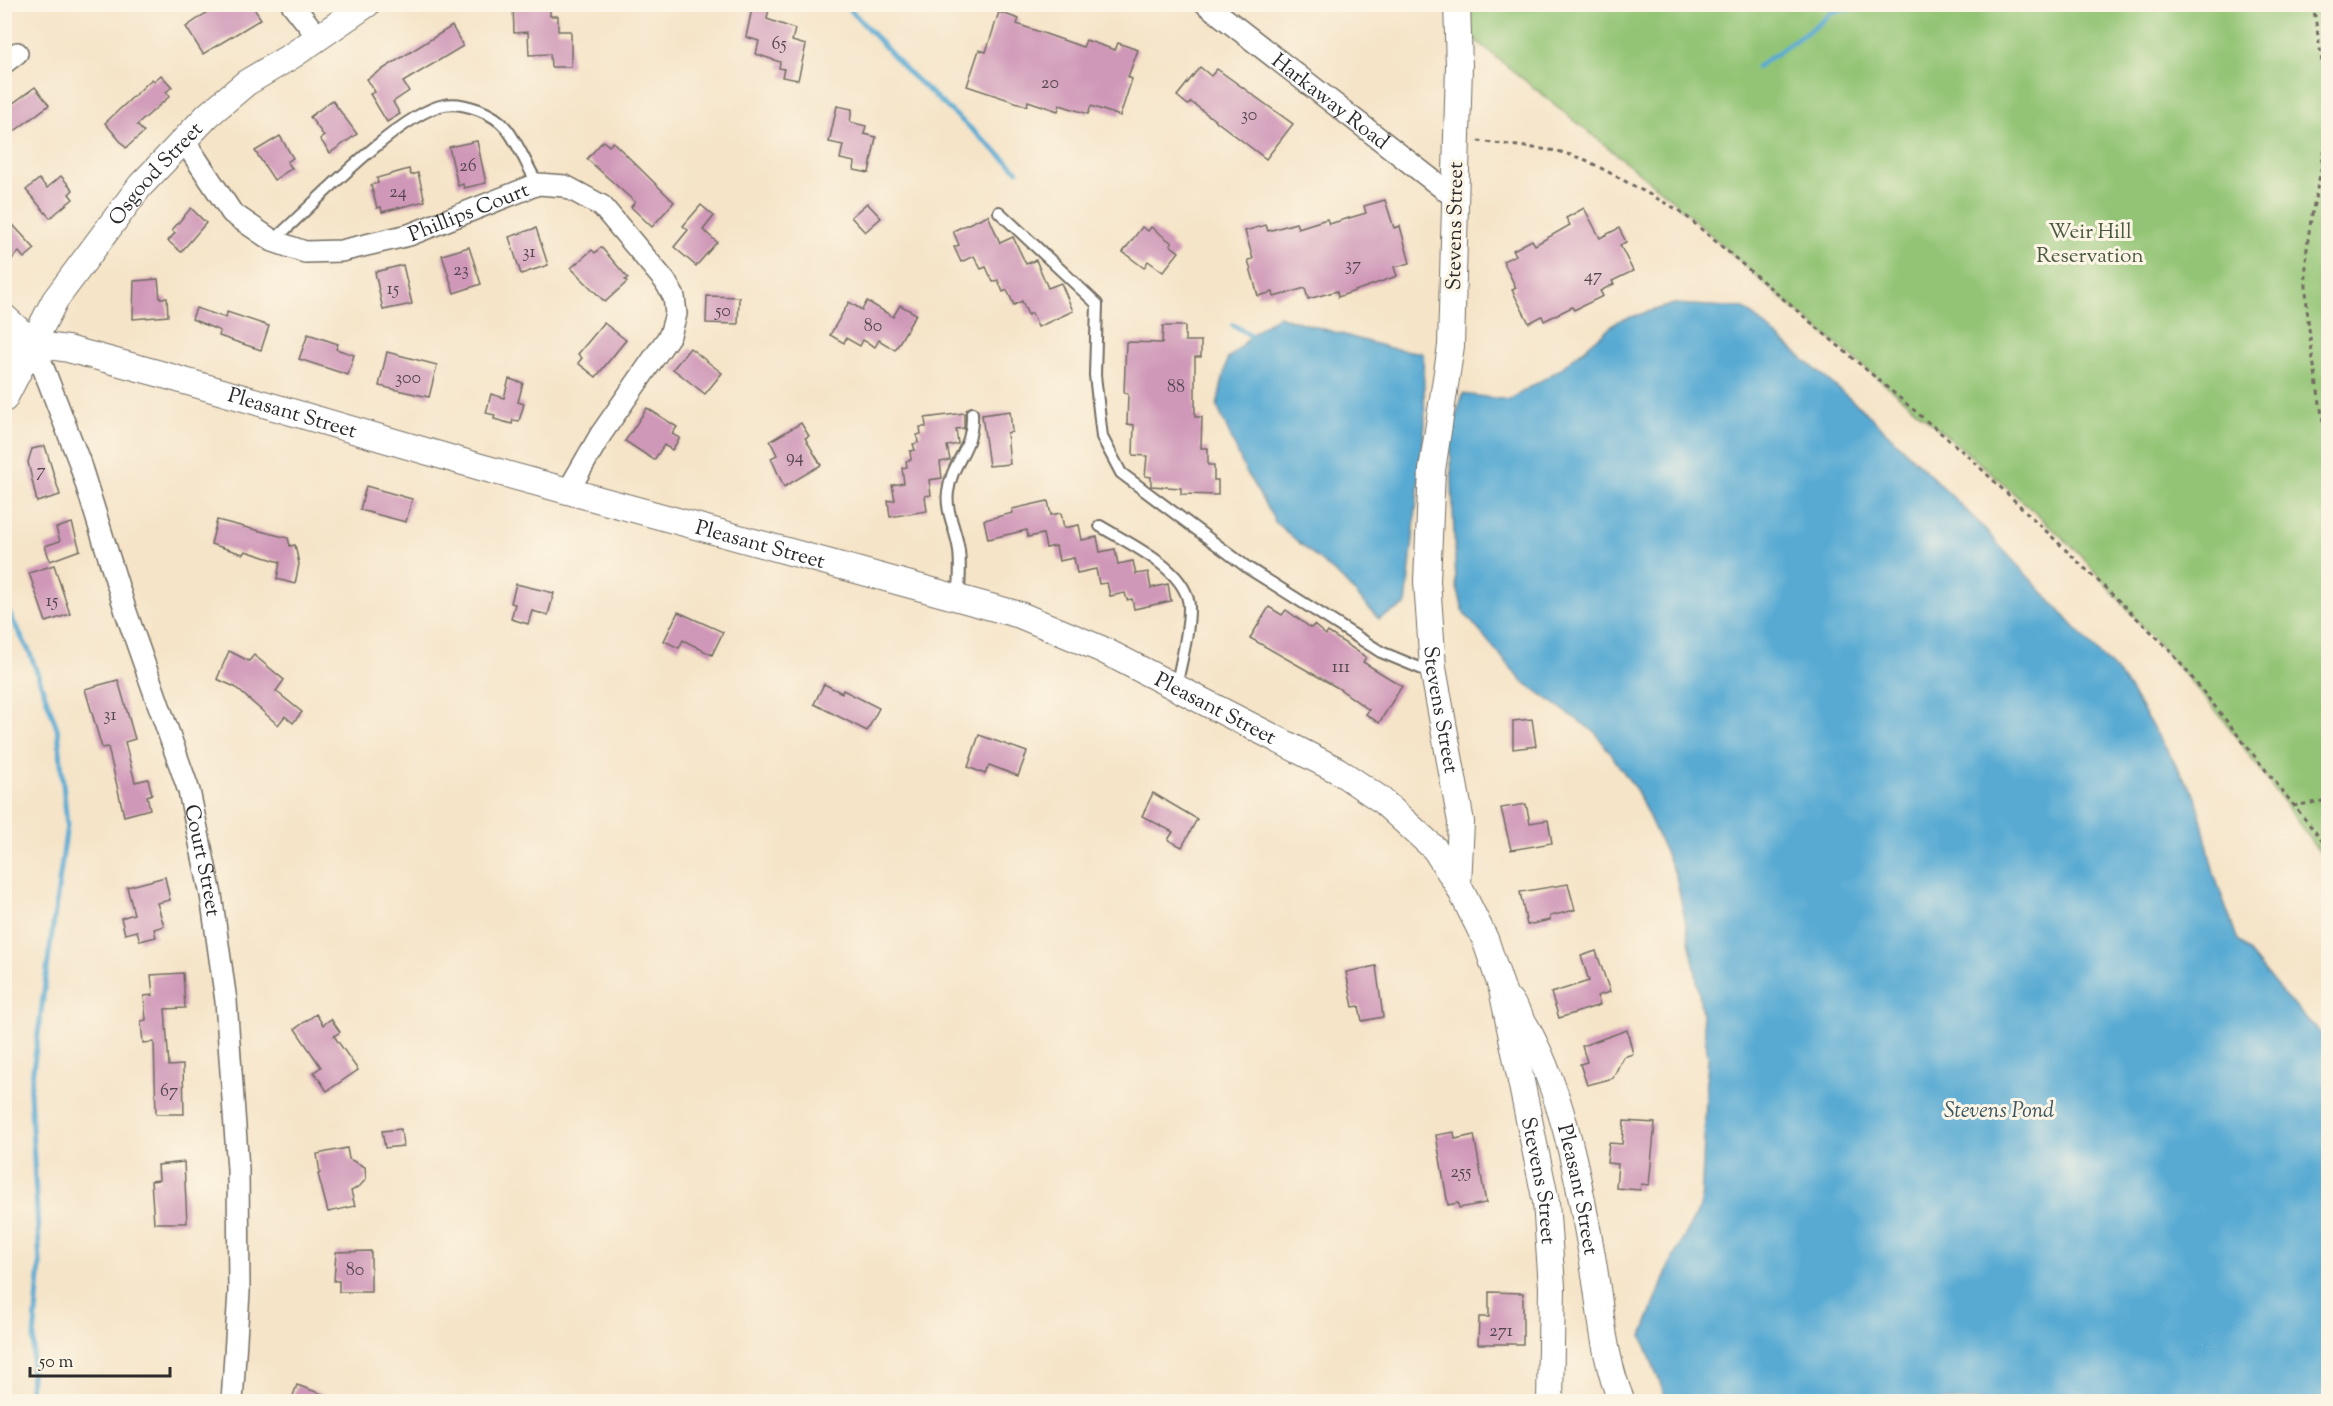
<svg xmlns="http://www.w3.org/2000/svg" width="2333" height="1406" viewBox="0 0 2333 1406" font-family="'Sorts Mill Goudy',serif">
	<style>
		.green { fill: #93c474; stroke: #5f7850; stroke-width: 1.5 }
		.water { fill: #58aad3; stroke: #426a7f; stroke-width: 1.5 }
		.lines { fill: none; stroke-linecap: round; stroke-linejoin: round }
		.stream { stroke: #58aad3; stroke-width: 5 }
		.building { fill: #cf97b8 }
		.service-casing { stroke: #726c62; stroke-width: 14 }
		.minor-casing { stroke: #726c62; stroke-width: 24 }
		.tertiary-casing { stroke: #726c62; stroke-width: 28 }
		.path { stroke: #726c62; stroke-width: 3; stroke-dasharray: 4.5 4.5; stroke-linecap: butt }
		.service { stroke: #fff; stroke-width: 10 }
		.minor { stroke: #fff; stroke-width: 21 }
		.tertiary { stroke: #fff; stroke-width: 26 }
		.labels { text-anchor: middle; stroke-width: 6; stroke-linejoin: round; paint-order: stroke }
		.number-label { font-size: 18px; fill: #54464e }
		.street-label { font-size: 21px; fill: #2b2b2b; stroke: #fcf5e5 }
		.park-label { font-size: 21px; fill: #4a5941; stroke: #fcf5e5 }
		.water-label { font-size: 22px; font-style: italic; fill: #3b5766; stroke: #fcf5e5 }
	</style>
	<rect width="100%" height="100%" fill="#fcf5e5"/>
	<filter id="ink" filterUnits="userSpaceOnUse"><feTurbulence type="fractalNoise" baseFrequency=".0167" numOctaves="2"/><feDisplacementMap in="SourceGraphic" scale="12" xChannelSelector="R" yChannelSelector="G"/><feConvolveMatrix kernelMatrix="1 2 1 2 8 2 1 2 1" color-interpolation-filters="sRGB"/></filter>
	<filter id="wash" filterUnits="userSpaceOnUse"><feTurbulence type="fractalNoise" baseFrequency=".008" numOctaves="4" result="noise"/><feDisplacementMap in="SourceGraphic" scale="24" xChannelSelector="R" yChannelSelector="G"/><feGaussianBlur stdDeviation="1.35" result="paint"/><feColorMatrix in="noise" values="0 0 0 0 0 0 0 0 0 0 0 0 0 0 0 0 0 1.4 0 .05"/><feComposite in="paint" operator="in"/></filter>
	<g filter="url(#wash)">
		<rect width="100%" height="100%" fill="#f5e4c8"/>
		<polygon class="green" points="1465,5 2328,5 2328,864 2224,720 2076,550 1989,471 1766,285 1668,196 1465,32"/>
		<g class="water">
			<polygon points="1674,304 1744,308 1871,417 1976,520 2124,681 2196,797 2214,874 2237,938 2282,993 2328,1041 2328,1401 1667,1401 1642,1336 1669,1266 1701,1205 1708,1056 1696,974 1676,876 1637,791 1596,733 1522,681 1464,613 1456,584 1450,435 1463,394 1509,400 1559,370 1618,321"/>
			<polygon points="1278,316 1390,348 1423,353 1425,424 1406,605 1379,619 1342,579 1276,523 1246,472 1217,406 1227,360 1256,331"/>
		</g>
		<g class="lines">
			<g class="stream">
				<polyline points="845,4 910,74 1018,171"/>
				<polyline points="1757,67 1820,23 1831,12 1877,4"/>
				<polyline points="1233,325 1256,338"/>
				<polyline points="4,604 30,653 58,731 67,825 30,1092 40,1264 29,1402"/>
			</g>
		</g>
		<g id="blocks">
			<g class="building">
				<polygon points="201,4 251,4 261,19 203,54 186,27 206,13"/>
				<polygon points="513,4 550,4 550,16 558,16 558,31 571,31 571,67 551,67 550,54 529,55 528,32 514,33"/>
				<polygon points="753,4 770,4 767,19 795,29 792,41 806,45 798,80 782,77 784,69 779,68 780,62 756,54 759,41 746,37"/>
				<polygon points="999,12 1019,19 1017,24 1083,47 1086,40 1115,50 1118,43 1138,50 1128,77 1132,79 1120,116 1091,106 1088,114 1060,105 1058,111 1028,101 1027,106 967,86 979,50 986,52"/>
				<polygon points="452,26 463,46 403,82 409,91 393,102 400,114 387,122 370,94 375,92 367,79"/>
				<polygon points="1200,67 1211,76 1217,69 1293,124 1266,159 1191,102 1188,105 1177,96"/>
				<polygon points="161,75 172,87 166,92 170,96 137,125 144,132 126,148 105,123 152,79 154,81"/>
				<polygon points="35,87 49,105 4,139 4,110"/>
				<polygon points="332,100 357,134 330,153 320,139 324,136 310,117"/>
				<polygon points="837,106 852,109 850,122 866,126 864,134 876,137 869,173 854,170 855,162 840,159 843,145 829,142"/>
				<polygon points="280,136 293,158 287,162 292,168 274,180 255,151"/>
				<polygon points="477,141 486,183 464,188 463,184 458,186 449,147"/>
				<polygon points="603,141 609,146 613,142 674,202 652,227 631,207 635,202 587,159"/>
				<polygon points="409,169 411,175 418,173 425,201 382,212 381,207 377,208 371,185 378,183 377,178"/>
				<polygon points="61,176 73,190 69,194 73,199 50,218 26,190 39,179 47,188"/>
				<polygon points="1385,200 1394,228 1400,226 1410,263 1394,267 1397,276 1338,297 1337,291 1308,299 1305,288 1274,297 1273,292 1258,296 1248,260 1253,259 1245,231 1266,225 1268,231 1296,223 1298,228 1327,219 1329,224 1366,213 1364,206"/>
				<polygon points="867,203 881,218 865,232 851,217"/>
				<polygon points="701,205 714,216 703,230 717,242 696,266 674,247 688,230 683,226"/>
				<polygon points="191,208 206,223 181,252 168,241 175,233 172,230"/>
				<polygon points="1584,208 1600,238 1619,228 1626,242 1620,245 1633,271 1612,281 1614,284 1600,291 1603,296 1574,310 1572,307 1544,321 1542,316 1529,323 1512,290 1516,288 1503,261 1516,255 1513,250 1532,240 1535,245 1570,225 1566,218"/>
				<polygon points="4,215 35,249 24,258 19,252 12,259 4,250"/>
				<polygon points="988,215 1000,243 1013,237 1026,264 1036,260 1048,288 1061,283 1073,311 1038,327 1032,313 1028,315 1022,301 1014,305 1007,290 1003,292 998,280 993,282 986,267 981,269 974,256 961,262 954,247 959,245 953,231"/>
				<polygon points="1142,227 1148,231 1151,227 1172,243 1170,245 1179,252 1163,272 1148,261 1144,268 1123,252"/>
				<polygon points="536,228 548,265 521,274 509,237"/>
				<polygon points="469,247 481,284 454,293 442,255"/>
				<polygon points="601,247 628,278 625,280 627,282 605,302 571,268 592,250 595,253"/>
				<polygon points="403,265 412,304 383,310 375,272"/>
				<polygon points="158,279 160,298 167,298 168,316 133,319 134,281"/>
				<polygon points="707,296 739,297 738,324 706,323"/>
				<polygon points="867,301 893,317 900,305 916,314 895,350 879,340 875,347 863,340 860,346 846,338 844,343 830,335 849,302 862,310"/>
				<polygon points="196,308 226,318 227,312 269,326 261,350 219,336 220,331 192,319"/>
				<polygon points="604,323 626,340 596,377 578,363 582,358 578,354"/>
				<polygon points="1163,326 1185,326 1185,341 1201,341 1201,357 1195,357 1195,417 1202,417 1201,448 1208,448 1208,465 1214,465 1214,480 1218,480 1218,495 1181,494 1181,488 1151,486 1151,477 1145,476 1147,456 1133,455 1134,425 1127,424 1128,394 1124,393 1126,342 1162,343"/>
				<polygon points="308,334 338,344 336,349 354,355 348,375 299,359"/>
				<polygon points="690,348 722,373 705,394 673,369"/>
				<polygon points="387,352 437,365 429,397 379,386"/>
				<polygon points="509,379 523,383 518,402 524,404 519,421 513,420 512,424 494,419 495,415 486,413 491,394 504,398"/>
				<polygon points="647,408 677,427 672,434 680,438 672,450 664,445 654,460 625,441"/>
				<polygon points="1010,411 1012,432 1007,433 1010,464 989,466 982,415"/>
				<polygon points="964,413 964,428 956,429 958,444 947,446 950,460 940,462 942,478 929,480 931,495 925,496 927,511 890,517 888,501 895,500 892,485 904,483 902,468 907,467 906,461 911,460 910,451 915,450 913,444 918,443 917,435 921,434 920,427 926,427 925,418"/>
				<polygon points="801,423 809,436 805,438 821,465 784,487 771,458 777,455 770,441"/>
				<polygon points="45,446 60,495 37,502 28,462 32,449"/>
				<polygon points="366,486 412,499 406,522 360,510"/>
				<polygon points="1048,501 1051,515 1061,513 1064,528 1079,525 1082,540 1097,537 1100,552 1115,549 1118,564 1133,561 1136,574 1148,572 1151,588 1168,584 1171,601 1134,609 1132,599 1127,600 1125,593 1110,596 1107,583 1099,584 1096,569 1077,573 1074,558 1059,561 1056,546 1046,548 1043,534 1028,537 1027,530 988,539 984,520 1013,513 1012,509"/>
				<polygon points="217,520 288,538 290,546 295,545 299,564 295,584 277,579 280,562 245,551 243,554 211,544"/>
				<polygon points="72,523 80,550 50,561 45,546 60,541 56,528"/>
				<polygon points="54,565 70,614 46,622 29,573"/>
				<polygon points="516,584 554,593 548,615 532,611 528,624 511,619 515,604 511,603"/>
				<polygon points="1269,607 1282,615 1286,610 1311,628 1314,625 1326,635 1328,632 1366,657 1363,662 1402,686 1379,723 1366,714 1369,710 1338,688 1250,638"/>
				<polygon points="678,612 723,632 712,655 683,640 679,648 664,641"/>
				<polygon points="229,651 249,661 254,655 284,680 276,691 302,712 293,723 285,716 278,725 235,687 217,679"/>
				<polygon points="118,680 135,739 125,742 135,782 148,779 152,794 147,796 150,809 124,816 108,747 102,748 85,689"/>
				<polygon points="824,684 842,693 843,690 879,708 867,731 814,704"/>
				<polygon points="1532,719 1536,746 1513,749 1513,721"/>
				<polygon points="979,735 1027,752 1018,776 989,765 985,774 968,767"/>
				<polygon points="1153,793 1197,819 1182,847 1168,840 1173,832 1142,816"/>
				<polygon points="1526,804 1530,823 1548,820 1552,843 1511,850 1501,808"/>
				<polygon points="165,877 170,900 157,903 164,926 154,929 156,937 140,941 137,931 125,934 121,918 134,914 127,887"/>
				<polygon points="1568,884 1575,910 1550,916 1550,920 1527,925 1520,892"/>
				<polygon points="1596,951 1610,992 1597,996 1600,1005 1559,1018 1551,993 1589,981 1581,956"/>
				<polygon points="1376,966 1383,1017 1362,1021 1359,1006 1353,1007 1346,972"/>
				<polygon points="183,973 185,1008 165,1009 169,1066 183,1065 184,1114 156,1114 154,1042 143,1043 141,1021 146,1020 144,996 153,995 151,975"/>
				<polygon points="316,1014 323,1025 331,1019 340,1032 334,1036 358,1070 327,1091 314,1072 321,1067 295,1029"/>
				<polygon points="1627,1030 1633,1054 1623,1057 1613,1078 1587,1085 1580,1064 1587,1062 1582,1046"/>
				<polygon points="1624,1121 1655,1123 1649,1185 1641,1184 1640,1190 1616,1188 1618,1164 1607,1163 1609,1143 1622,1144"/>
				<polygon points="401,1129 403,1146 385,1148 382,1131"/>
				<polygon points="1454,1132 1455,1139 1474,1135 1486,1203 1459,1208 1458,1203 1448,1205 1436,1135"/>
				<polygon points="347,1148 349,1159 365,1167 366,1179 360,1186 351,1191 355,1206 328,1212 318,1174 320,1173 317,1154"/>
				<polygon points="184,1162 187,1223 154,1223 151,1181 159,1180 158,1165"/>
				<polygon points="371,1251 371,1292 339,1292 339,1281 334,1281 336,1252"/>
				<polygon points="1489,1292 1523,1293 1523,1344 1478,1344 1479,1317 1489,1317"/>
				<polygon points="297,1385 336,1399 336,1401 291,1401"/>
			</g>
		</g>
	</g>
	<g filter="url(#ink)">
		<use href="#blocks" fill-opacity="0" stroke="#726c62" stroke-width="1.5"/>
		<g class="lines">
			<defs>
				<g id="service">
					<polyline points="999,212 1097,304 1095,375 1102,437 1121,473 1248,568 1381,652 1432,673"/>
					<path d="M273,241C311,207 398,114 444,105C463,101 494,113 506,128C519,144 527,167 538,184"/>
					<path d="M1100,526C1129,544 1189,570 1189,608C1189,634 1181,662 1176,687"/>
					<path d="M959,598C959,582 961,566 959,551C957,531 945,512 948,492C952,460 974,450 972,413"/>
				</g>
				<g id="minor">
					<polyline points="292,4 318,37"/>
					<path id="s1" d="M1206,4L1454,197"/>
					<polyline points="4,63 17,53"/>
					<path id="s2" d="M183,139L232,213L273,241L305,252L341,251L409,235L538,184L565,186L602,206L665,281L674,297L676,314L670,335L601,434L568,491"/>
					<path id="s3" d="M34,344L79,461L126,612L189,791L211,895L226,1001L238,1169L239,1292L232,1402"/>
				</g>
				<g id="tertiary">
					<path id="s4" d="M1457,4L1459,66L1451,346L1432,470L1427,581L1433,668L1461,822L1458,885L1485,939L1502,989L1546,1202L1552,1287L1550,1402"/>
					<path id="s5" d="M4,317L34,344L68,349L157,373L484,468L1020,615L1101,649L1337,770L1380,799L1435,849L1458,885"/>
					<polyline points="4,348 34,344"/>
					<path id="s6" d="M4,399L55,300L140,186L208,115L246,83L293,55L367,4"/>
					<path id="s7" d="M1510,1001C1560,1072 1579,1178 1593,1262C1601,1309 1603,1358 1622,1402"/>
				</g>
			</defs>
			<use href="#service" class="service-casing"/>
			<use href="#minor" class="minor-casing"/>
			<use href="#tertiary" class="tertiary-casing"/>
			<g class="path">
				<polyline points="2313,4 2328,100"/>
				<path d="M2328,123C2324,170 2308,215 2306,263C2304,326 2319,391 2328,453"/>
				<polyline points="1478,141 1558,151 1586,160 1680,211 1969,457 2169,649 2328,848"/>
				<polyline points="2293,806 2322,801 2328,805"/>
			</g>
			<use href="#service" class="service"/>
			<use href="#minor" class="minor"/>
			<use href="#tertiary" class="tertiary"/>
		</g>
	</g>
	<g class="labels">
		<g class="number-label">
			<text x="779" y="49">65</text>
			<text x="1050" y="88">20</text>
			<text x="1249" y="120">30</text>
			<text x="468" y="171">26</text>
			<text x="398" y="197">24</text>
			<text x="529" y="257">31</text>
			<text x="1353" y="270">37</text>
			<text x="461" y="275">23</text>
			<text x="1593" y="281">47</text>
			<text x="393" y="294">15</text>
			<text x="723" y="316">50</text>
			<text x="873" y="331">80</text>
			<text x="408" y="383">300</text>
			<text x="1176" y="392">88</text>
			<text x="795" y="462">94</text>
			<text x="41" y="476">7</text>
			<text x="52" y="606">15</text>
			<text x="1341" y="672">111</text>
			<text x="110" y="720">31</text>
			<text x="169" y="1096">67</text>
			<text x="1461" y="1177">255</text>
			<text x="355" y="1275">80</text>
			<text x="1501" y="1336">271</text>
		</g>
		<g class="street-label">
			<text dy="7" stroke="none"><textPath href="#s1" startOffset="158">Harkaway Road</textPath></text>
			<text dy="7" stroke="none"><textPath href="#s6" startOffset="273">Osgood Street</textPath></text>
			<text dy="7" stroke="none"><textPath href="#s2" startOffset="342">Phillips Court</textPath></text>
			<text transform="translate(1454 226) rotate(-89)" y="7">Stevens Street</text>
			<text dy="7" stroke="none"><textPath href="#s5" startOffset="308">Pleasant Street</textPath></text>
			<text dy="7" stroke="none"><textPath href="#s5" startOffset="794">Pleasant Street</textPath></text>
			<text dy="7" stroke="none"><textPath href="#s5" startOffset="1280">Pleasant Street</textPath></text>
			<text dy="7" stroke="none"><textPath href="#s4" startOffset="708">Stevens Street</textPath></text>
			<text dy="7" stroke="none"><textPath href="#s3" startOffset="544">Court Street</textPath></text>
			<text dy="7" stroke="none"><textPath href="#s4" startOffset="1194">Stevens Street</textPath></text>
			<text dy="7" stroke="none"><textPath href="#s7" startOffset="202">Pleasant Street</textPath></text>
		</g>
		<g class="park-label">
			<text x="2090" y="238">Weir Hill<tspan x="2090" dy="24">Reservation</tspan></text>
		</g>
		<g class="water-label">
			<text x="1999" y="1117">Stevens Pond</text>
		</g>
	</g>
	<rect width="2333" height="1406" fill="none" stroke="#fcf5e5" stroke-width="24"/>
	<path d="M30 1367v9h140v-9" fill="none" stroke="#2b2b2b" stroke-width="3"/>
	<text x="39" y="1367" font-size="18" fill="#2b2b2b" stroke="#fcf5e5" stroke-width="4.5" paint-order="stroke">50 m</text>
</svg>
